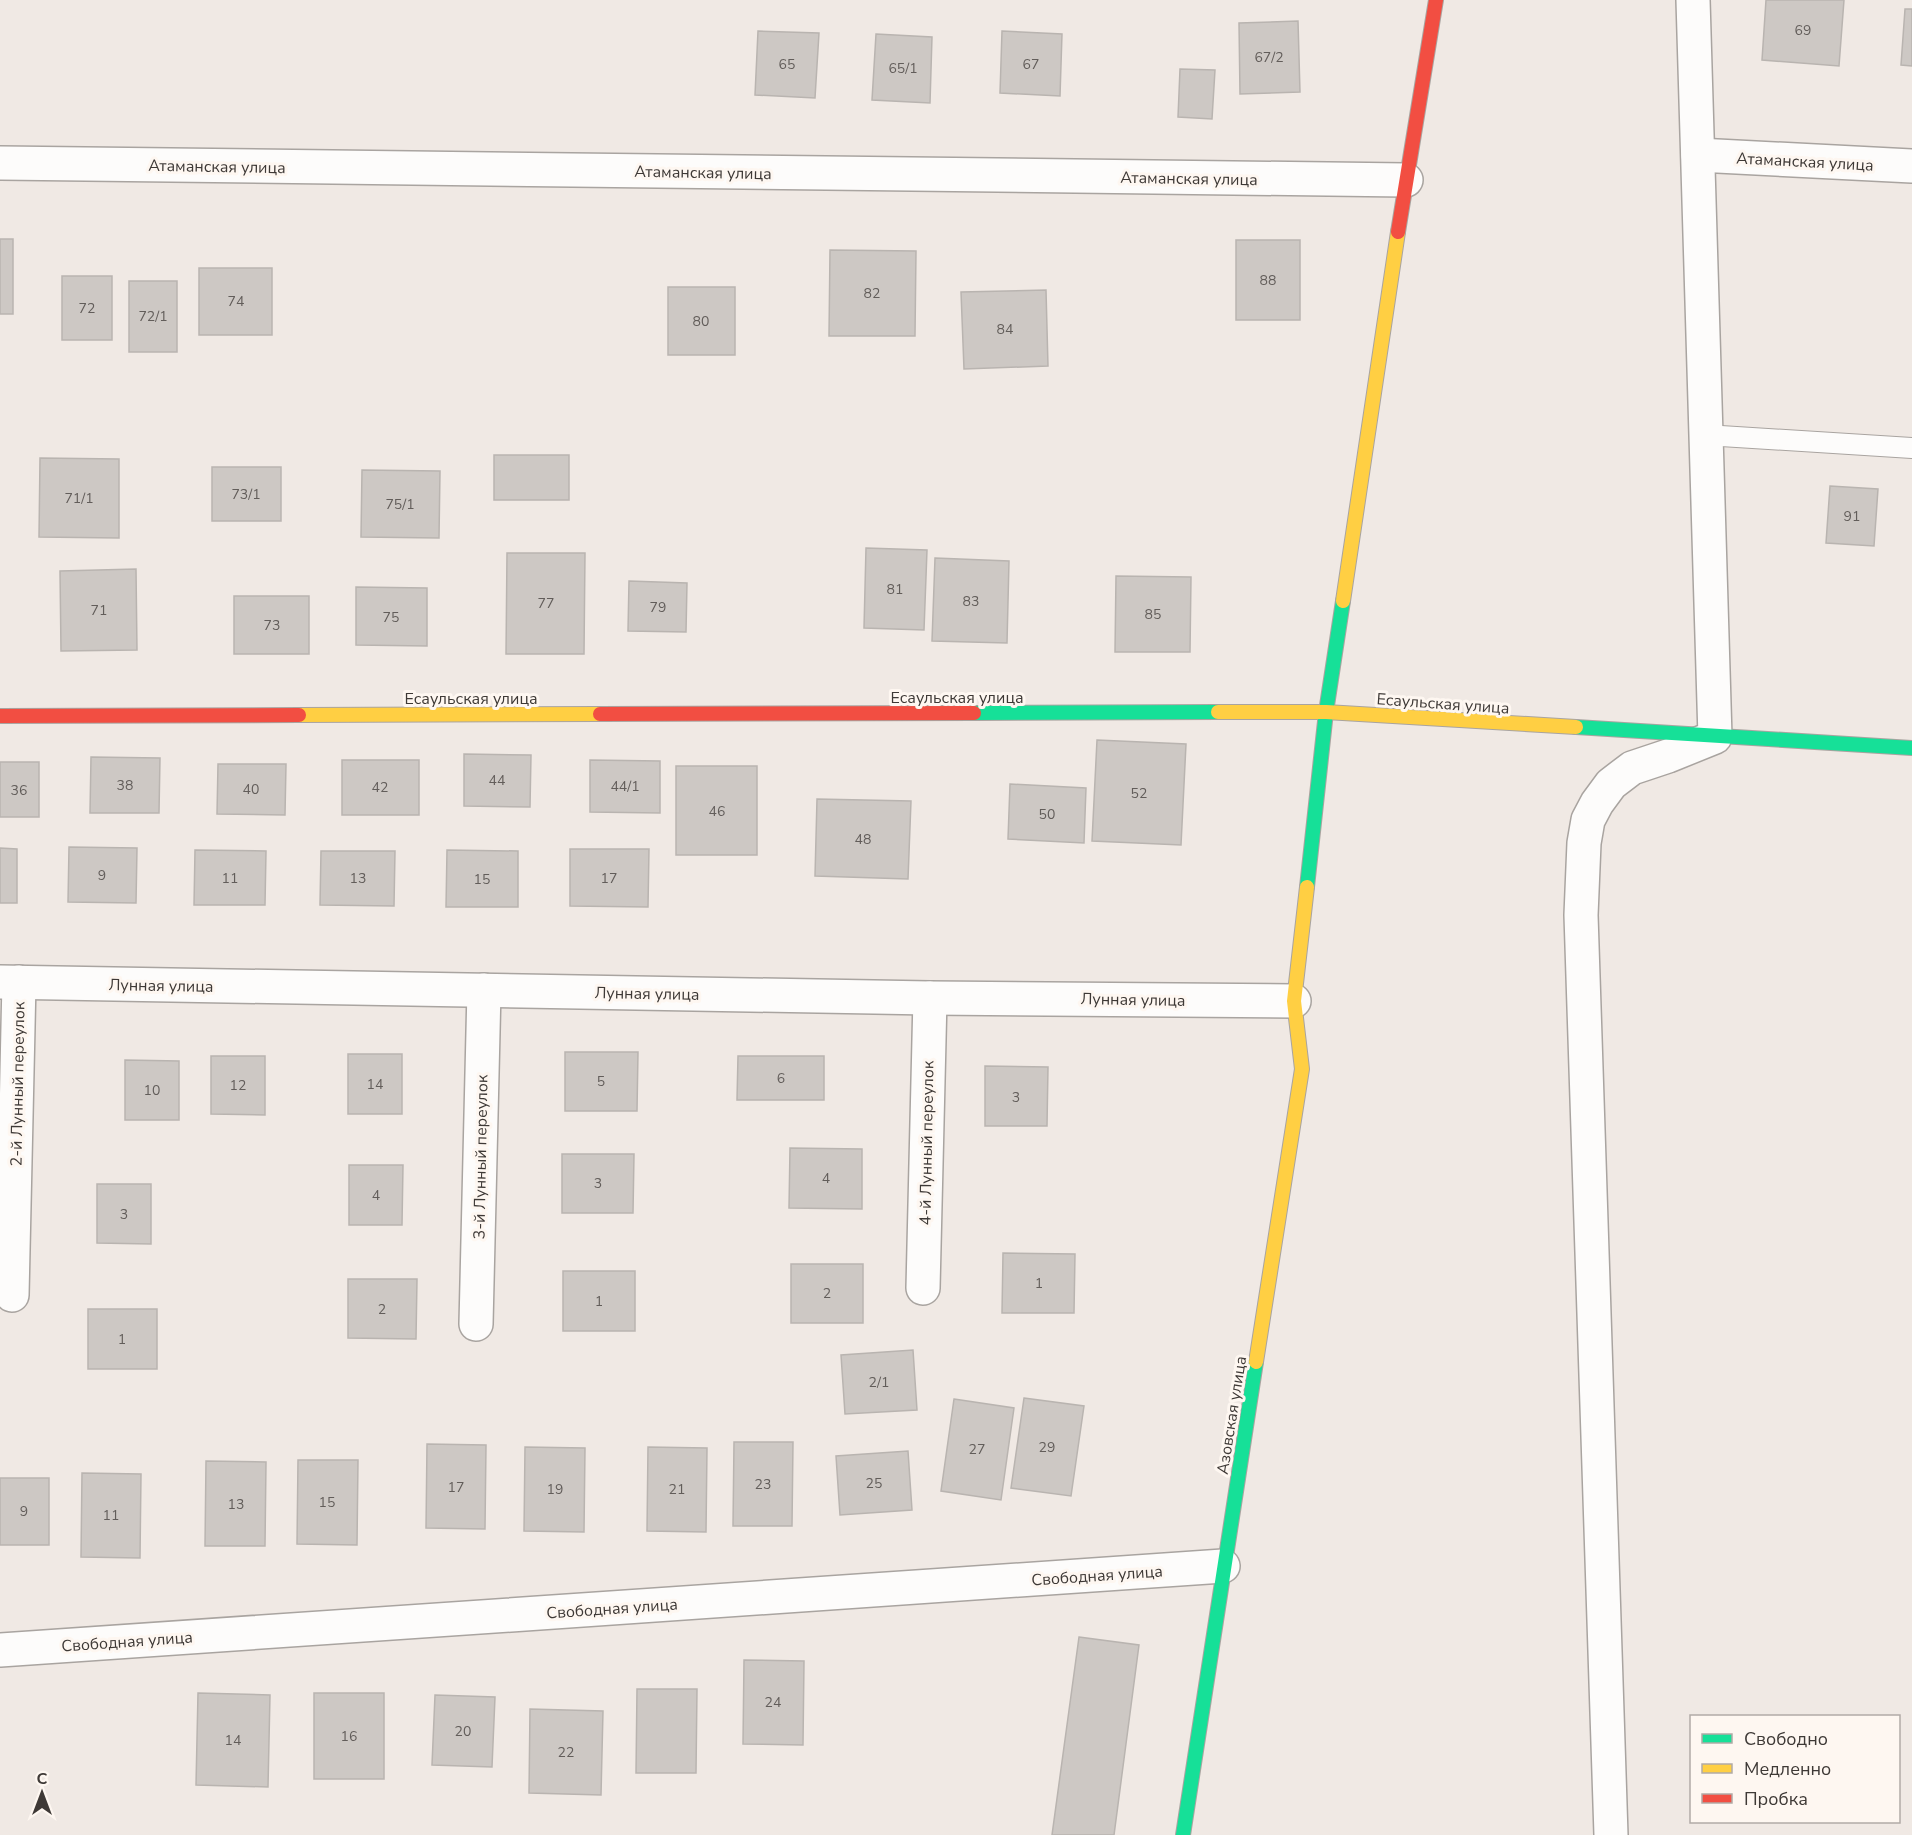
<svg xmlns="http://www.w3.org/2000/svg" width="1912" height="1835" viewBox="0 0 1912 1835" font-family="'Nunito Sans',sans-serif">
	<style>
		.building { fill: #cdc8c4; stroke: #b9b4b0; stroke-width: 1.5 }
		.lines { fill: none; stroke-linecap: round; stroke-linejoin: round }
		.lane-casing { stroke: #a9a4a0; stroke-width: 22 }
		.street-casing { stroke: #a9a4a0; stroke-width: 36 }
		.fast-casing { stroke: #a9a4a0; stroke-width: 16 }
		.slow-casing { stroke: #a9a4a0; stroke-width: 16 }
		.jam-casing { stroke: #a9a4a0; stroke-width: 16 }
		.lane { stroke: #fdfcfb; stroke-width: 20 }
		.street { stroke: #fdfcfb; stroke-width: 33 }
		.fast { stroke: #16e098; stroke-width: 14 }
		.slow { stroke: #ffcf43; stroke-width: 14 }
		.jam { stroke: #f24e42; stroke-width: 14 }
		.labels { text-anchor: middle; stroke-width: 6; stroke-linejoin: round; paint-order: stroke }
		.number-label { font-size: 14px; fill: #625d5a }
		.street-label { font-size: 16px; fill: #3e3936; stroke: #fef7f1 }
	</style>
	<rect width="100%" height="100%" fill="#f0e9e4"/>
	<g class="building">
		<polygon points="1766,0 1844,0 1839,66 1762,60"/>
		<polygon points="1905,9 1912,9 1912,66 1901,65"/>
		<polygon points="1298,21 1300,92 1240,94 1239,23"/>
		<polygon points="758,31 819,33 815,98 755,95"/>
		<polygon points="1002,31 1062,34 1060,96 1000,93"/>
		<polygon points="876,34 932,37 930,103 872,100"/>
		<polygon points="1180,69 1215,70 1212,119 1178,117"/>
		<rect x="0" y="239" width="13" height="75"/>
		<rect x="1236" y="240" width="64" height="80"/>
		<polygon points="830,250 916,251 915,336 829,336"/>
		<rect x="199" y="268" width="73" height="67"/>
		<rect x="62" y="276" width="50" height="64"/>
		<rect x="129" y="281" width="48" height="71"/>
		<rect x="668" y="287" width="67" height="68"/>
		<polygon points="1046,290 1048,366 964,369 961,292"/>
		<rect x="494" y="455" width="75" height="45"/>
		<polygon points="40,458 119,459 119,538 39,537"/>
		<rect x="212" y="467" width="69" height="54"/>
		<polygon points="362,470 440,471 439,538 361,537"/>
		<polygon points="1830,486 1878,489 1874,546 1826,543"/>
		<polygon points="866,548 927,550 924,630 864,628"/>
		<polygon points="507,553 585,553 584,654 506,654"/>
		<polygon points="935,558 1009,561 1007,643 932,641"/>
		<polygon points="136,569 137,650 61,651 60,571"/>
		<polygon points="1116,576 1191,577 1190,652 1115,652"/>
		<polygon points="629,581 687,583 686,632 628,631"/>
		<polygon points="356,587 427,588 427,646 356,645"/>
		<rect x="234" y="596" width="75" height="58"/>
		<polygon points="1097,740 1186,744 1181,845 1092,841"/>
		<polygon points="464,754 531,755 530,807 464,806"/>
		<polygon points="91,757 160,758 159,813 90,813"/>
		<rect x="342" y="760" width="77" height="55"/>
		<polygon points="590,760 660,761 660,813 590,812"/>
		<rect x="0" y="762" width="39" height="55"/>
		<polygon points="218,764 286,764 285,815 217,814"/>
		<rect x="676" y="766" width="81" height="89"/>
		<polygon points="1010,784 1086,788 1084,843 1008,839"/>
		<polygon points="817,799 911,801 908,879 815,876"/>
		<polygon points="69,847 137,848 136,903 68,902"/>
		<polygon points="0,848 17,849 17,903 0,903"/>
		<polygon points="570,849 649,849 648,907 570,906"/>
		<polygon points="195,850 266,851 265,905 194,905"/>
		<polygon points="447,850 518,851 518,907 446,907"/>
		<polygon points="321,851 395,851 394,906 320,905"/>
		<polygon points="565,1052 638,1052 637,1111 565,1111"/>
		<rect x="348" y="1054" width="54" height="60"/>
		<polygon points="211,1056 265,1056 265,1115 211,1114"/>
		<polygon points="738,1056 824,1056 824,1100 737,1100"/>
		<polygon points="125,1060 179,1061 179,1120 125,1120"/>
		<polygon points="985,1066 1048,1067 1047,1126 985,1126"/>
		<polygon points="790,1148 862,1149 862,1209 789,1208"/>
		<polygon points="562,1154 634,1154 633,1213 562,1213"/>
		<polygon points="349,1165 403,1165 402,1225 349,1225"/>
		<polygon points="97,1184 151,1184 151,1244 97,1243"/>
		<polygon points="1003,1253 1075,1254 1074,1313 1002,1313"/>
		<rect x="791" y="1264" width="72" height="59"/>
		<rect x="563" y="1271" width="72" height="60"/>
		<polygon points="348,1279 417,1279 416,1339 348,1338"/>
		<rect x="88" y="1309" width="69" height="60"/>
		<polygon points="913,1350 917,1410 845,1414 841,1355"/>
		<polygon points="1024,1398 1084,1406 1071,1496 1011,1488"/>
		<polygon points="954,1399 1014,1408 1001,1500 941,1491"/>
		<polygon points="734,1442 793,1442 792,1526 733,1526"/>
		<polygon points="427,1444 486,1445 485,1529 426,1528"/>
		<polygon points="525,1447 585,1448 584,1532 524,1531"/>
		<polygon points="648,1447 707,1448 706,1532 647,1531"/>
		<polygon points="908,1451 912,1510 840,1515 836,1456"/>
		<polygon points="298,1460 358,1460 357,1545 297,1544"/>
		<polygon points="206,1461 266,1462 265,1546 205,1546"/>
		<polygon points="82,1473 141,1474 140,1558 81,1557"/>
		<rect x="0" y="1478" width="49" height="67"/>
		<polygon points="1079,1637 1139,1645 1114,1835 1052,1835"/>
		<polygon points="744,1660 804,1661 803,1745 743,1744"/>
		<polygon points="637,1689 697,1689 696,1773 636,1773"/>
		<polygon points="198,1693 270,1695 268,1787 196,1785"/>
		<rect x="314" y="1693" width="70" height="86"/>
		<polygon points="435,1695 495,1697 492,1767 432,1765"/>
		<polygon points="530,1709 603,1711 601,1795 529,1793"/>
	</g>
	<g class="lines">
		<defs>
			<polyline id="lane" points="1705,435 1912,448"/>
			<g id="street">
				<polyline points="1698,155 1912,166"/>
				<polyline points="0,163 1406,180"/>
				<polyline points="0,982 930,998 1294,1001"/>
				<polyline points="923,1288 930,998"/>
				<polyline points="12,1295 19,982"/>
				<polyline points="476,1324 484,990"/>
				<polyline points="0,1650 1223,1566"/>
				<polyline points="1611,1835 1581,915 1584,843 1588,820 1597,803 1611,784 1632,768 1668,756 1715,737 1693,0"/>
			</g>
			<g id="fast">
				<polyline points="974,713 1218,712"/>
				<polyline points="1576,727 1912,748"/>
				<polyline points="1307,887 1326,712 1343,601"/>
				<polyline points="1183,1835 1256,1362"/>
			</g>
			<g id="slow">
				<polyline points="1343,601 1398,232"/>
				<polyline points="1218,712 1326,712 1576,727"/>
				<polyline points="299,715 600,714"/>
				<polyline points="1256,1362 1302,1069 1294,1001 1307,887"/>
			</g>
			<g id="jam">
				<polyline points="1398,232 1436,0"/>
				<polyline points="600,714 974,713"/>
				<polyline points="0,716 299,715"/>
			</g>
		</defs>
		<use href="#lane" class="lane-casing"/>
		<use href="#street" class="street-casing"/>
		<use href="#fast" class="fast-casing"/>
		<use href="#slow" class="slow-casing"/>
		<use href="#jam" class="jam-casing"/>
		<use href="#lane" class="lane"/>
		<use href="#street" class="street"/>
		<use href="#fast" class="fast"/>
		<use href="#slow" class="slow"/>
		<use href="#jam" class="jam"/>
	</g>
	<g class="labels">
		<g class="number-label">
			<text x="1803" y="35">69</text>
			<text x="1269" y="62">67/2</text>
			<text x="787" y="69">65</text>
			<text x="1031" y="69">67</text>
			<text x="903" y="73">65/1</text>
			<text x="1268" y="285">88</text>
			<text x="872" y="298">82</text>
			<text x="236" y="306">74</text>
			<text x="87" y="313">72</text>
			<text x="153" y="321">72/1</text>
			<text x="701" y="326">80</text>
			<text x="1005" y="334">84</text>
			<text x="246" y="499">73/1</text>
			<text x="79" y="503">71/1</text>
			<text x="400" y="509">75/1</text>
			<text x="1852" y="521">91</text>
			<text x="895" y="594">81</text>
			<text x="971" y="606">83</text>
			<text x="546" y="608">77</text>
			<text x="658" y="612">79</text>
			<text x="99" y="615">71</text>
			<text x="1153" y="619">85</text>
			<text x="391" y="622">75</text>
			<text x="272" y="630">73</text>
			<text x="497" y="785">44</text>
			<text x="125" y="790">38</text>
			<text x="625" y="791">44/1</text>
			<text x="380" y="792">42</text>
			<text x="251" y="794">40</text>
			<text x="19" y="795">36</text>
			<text x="1139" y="798">52</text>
			<text x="717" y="816">46</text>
			<text x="1047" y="819">50</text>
			<text x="863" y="844">48</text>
			<text x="102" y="880">9</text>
			<text x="230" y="883">11</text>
			<text x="358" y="883">13</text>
			<text x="609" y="883">17</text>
			<text x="482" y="884">15</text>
			<text x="781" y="1083">6</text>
			<text x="601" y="1086">5</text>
			<text x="375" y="1089">14</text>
			<text x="238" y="1090">12</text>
			<text x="152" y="1095">10</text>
			<text x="1016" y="1102">3</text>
			<text x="826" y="1183">4</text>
			<text x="598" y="1188">3</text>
			<text x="376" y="1200">4</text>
			<text x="124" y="1219">3</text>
			<text x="1039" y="1288">1</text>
			<text x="827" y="1298">2</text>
			<text x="599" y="1306">1</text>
			<text x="382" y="1314">2</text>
			<text x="122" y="1344">1</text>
			<text x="879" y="1387">2/1</text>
			<text x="1047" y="1452">29</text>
			<text x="977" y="1454">27</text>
			<text x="874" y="1488">25</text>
			<text x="763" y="1489">23</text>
			<text x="456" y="1492">17</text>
			<text x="555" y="1494">19</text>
			<text x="677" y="1494">21</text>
			<text x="327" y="1507">15</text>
			<text x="236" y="1509">13</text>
			<text x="24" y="1516">9</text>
			<text x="111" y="1520">11</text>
			<text x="773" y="1707">24</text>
			<text x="463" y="1736">20</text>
			<text x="349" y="1741">16</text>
			<text x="233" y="1745">14</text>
			<text x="566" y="1757">22</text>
		</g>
		<g class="street-label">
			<text transform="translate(1805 161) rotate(3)" y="6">Атаманская улица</text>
			<text transform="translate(217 166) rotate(1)" y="6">Атаманская улица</text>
			<text transform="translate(703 172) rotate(1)" y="6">Атаманская улица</text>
			<text transform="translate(1189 178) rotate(1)" y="6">Атаманская улица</text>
			<text x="957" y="703">Есаульская улица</text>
			<text x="471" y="704">Есаульская улица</text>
			<text transform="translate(1443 703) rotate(4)" y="6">Есаульская улица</text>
			<text transform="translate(161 985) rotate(1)" y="6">Лунная улица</text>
			<text transform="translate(647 993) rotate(1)" y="6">Лунная улица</text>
			<text transform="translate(1133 999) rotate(1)" y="6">Лунная улица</text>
			<text transform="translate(17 1084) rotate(-89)" y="6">2-й Лунный переулок</text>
			<text transform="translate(926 1143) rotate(-89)" y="6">4-й Лунный переулок</text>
			<text transform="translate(480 1157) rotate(-89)" y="6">3-й Лунный переулок</text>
			<text transform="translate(1231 1415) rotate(-81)" y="6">Азовская улица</text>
			<text transform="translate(1097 1575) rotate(-4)" y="6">Свободная улица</text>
			<text transform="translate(612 1608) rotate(-4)" y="6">Свободная улица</text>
			<text transform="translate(127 1641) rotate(-4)" y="6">Свободная улица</text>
		</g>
	</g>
	<rect x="1690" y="1715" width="210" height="108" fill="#fef7f1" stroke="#b1aba6" stroke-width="1.5"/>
	<rect x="1702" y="1734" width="30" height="9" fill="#16e098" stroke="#b1aba6" stroke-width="1.5"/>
	<text x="1744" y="1745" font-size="18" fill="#3e3936">Свободно</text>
	<rect x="1702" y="1764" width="30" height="9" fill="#ffcf43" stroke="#b1aba6" stroke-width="1.5"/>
	<text x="1744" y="1775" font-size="18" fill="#3e3936">Медленно</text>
	<rect x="1702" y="1794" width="30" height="9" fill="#f24e42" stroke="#b1aba6" stroke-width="1.5"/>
	<text x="1744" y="1805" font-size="18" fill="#3e3936">Пробка</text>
	<g transform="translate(42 1793)" stroke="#fef7f1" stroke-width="4.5" paint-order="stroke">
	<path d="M0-4.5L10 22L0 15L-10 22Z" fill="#3e3936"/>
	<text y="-9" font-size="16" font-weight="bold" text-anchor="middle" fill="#3e3936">С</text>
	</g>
</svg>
